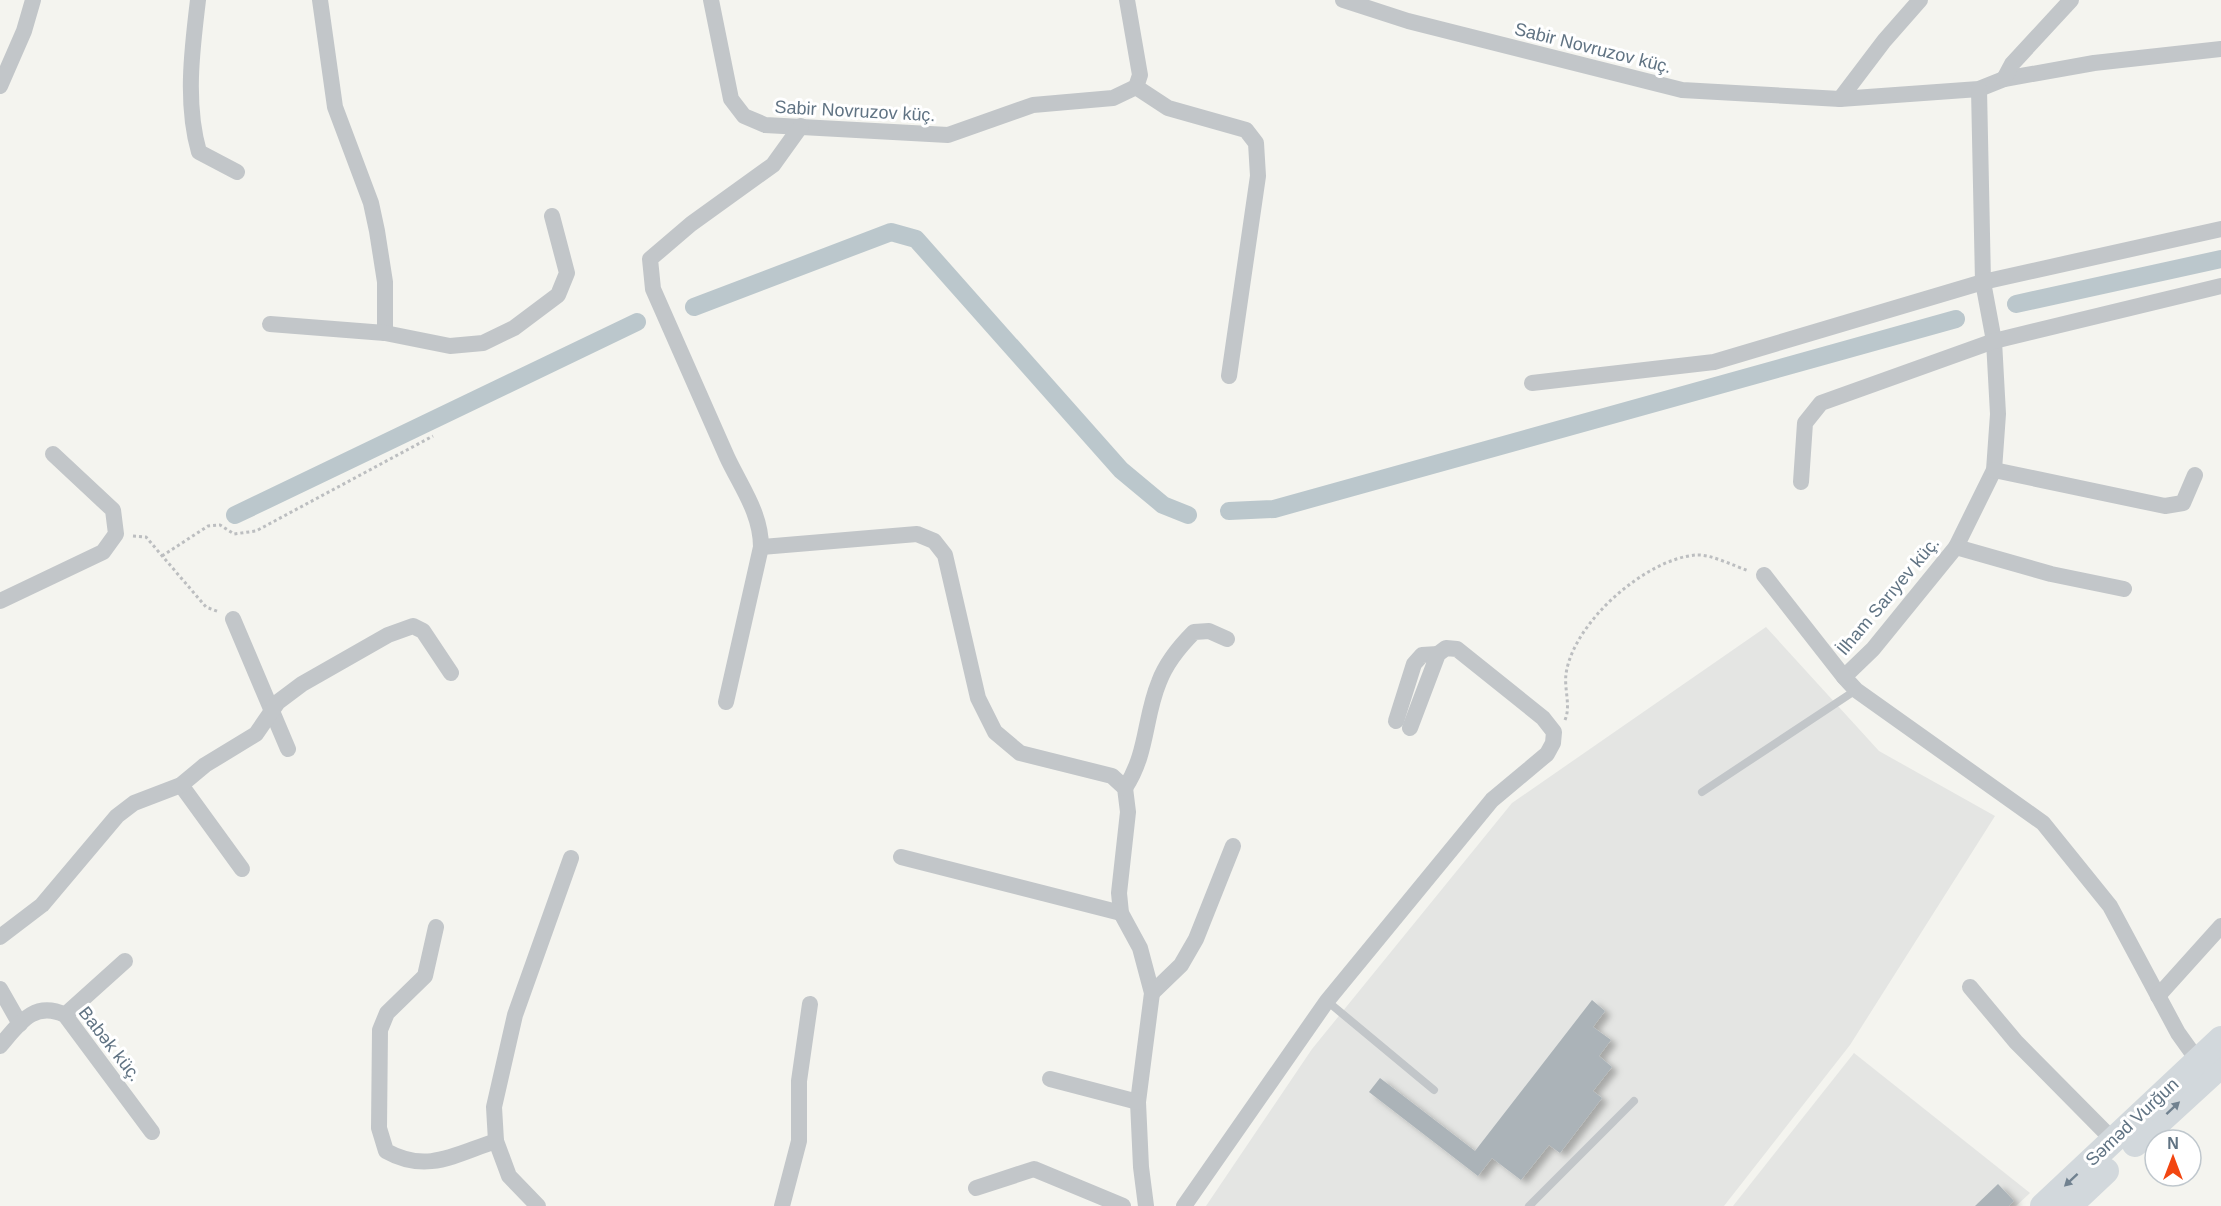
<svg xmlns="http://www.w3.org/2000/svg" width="2221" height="1206" viewBox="0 0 2221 1206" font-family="Helvetica,sans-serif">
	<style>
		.built { fill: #e4e5e3 }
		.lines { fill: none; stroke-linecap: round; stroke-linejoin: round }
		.canal { stroke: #bbc7cc; stroke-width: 18 }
		.building { fill: #abb3b8; filter: url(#shadow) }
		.path { stroke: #bcbec0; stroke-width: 3; stroke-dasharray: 3 3; stroke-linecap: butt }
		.service { stroke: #c2c6c9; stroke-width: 8 }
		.minor { stroke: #c2c6c9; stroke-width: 16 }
		.primary { stroke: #d2d8dc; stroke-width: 26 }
		.oneway { fill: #718290 }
		.labels { text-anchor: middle; stroke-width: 6; stroke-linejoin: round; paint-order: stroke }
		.street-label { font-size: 18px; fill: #607383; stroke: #fff }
	</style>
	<defs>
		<filter id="shadow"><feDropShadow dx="6" dy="4" stdDeviation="3" flood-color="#0004"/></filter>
	</defs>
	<rect width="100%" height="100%" fill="#f4f4ef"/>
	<g class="built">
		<polygon points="1766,627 1879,751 1995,816 1850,1045 1724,1206 1206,1206 1312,1049 1512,803"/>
		<polygon points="1854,1053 2030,1193 2016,1206 1733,1206"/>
	</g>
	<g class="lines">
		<g class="canal">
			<polyline points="2016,304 2221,259"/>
			<polyline points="694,307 891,232 916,239 1121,470 1163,505 1188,515"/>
			<polyline points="1229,511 1274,509 1956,319"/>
			<polyline points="235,515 637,322"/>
		</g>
	</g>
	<g class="building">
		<polygon points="1592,1000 1605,1011 1593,1027 1611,1040 1599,1056 1612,1067 1593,1091 1602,1098 1560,1153 1549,1145 1521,1180 1492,1158 1478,1176 1369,1092 1380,1078 1475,1151"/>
		<polygon points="1998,1184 2014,1201 2009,1206 1975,1206"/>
	</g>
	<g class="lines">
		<g class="path">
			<polyline points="133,536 146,537 206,607 219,612"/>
			<polyline points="162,556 208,526 220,525 234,534 256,531 433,436"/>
			<path d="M1565,720C1571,706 1564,689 1566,674C1573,623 1645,559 1696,555C1711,554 1734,566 1749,571"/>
		</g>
		<g class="service">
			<polyline points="1702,792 1856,690"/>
			<polyline points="1327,1001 1434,1090"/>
			<polyline points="1529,1206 1634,1101"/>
		</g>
		<g class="minor">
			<path d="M198,0C192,49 185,104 199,152L237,172"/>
			<polyline points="320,0 335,107 371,203 377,231 385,282 385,333"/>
			<polyline points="711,0 731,99 744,116 765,125 948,135 1033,105 1113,98 1136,87 1140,75 1127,0"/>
			<polyline points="1343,0 1408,21 1682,90 1840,99 1979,89 2004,79 2094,63 2221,49"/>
			<polyline points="2004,79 2012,64 2071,0"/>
			<polyline points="0,86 24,31 33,0"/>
			<polyline points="1136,87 1168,108 1246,130 1256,143 1258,176 1229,376"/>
			<polyline points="1979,89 1983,282 1994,341 1998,414 1994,470 1956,547 1873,649 1844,677 1856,690 2043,823 2110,906 2178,1033 2198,1061"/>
			<polyline points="1840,99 1884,41 1920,0"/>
			<polyline points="270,324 385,333 450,346 483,343 514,328 558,295 567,273 552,216"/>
			<polyline points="1532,383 1714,362 1983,282 2221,229"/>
			<polyline points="1994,470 2165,506 2183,503 2195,475"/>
			<polyline points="1801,482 1805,423 1821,403 1994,341 2221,286"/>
			<polyline points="761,547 917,534 934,541 945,555 978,698 995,732 1020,753 1112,776 1125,788 1128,812 1119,893 1121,913 1140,948 1152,993 1138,1102 1141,1167 1146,1206"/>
			<polyline points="1956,547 2051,574 2124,589"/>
			<polyline points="1764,575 1844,677"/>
			<polyline points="0,601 103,552 116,534 113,510 53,454"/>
			<polyline points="233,619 288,749"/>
			<path d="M726,702L761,547C761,513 741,487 727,457C702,401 678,345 653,289L650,259L691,224L773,165L801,126"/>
			<polyline points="1396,721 1414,664 1422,655 1438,654"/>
			<polyline points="181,785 242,869"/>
			<path d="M1125,788C1148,753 1144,718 1159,682C1166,663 1180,646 1194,632L1209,631L1227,639"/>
			<polyline points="901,857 1121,913"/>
			<path d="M436,927L425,976L387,1013L380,1030L379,1128L386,1151C427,1174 456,1154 496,1141"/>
			<polyline points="0,937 42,905 117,816 134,803 181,785 205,765 256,734 278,702 302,684 388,635 413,626 423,631 451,673"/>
			<polyline points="1970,987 2016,1042 2113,1140"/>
			<polyline points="0,989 20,1024"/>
			<polyline points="1152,993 1181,965 1196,939 1233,846"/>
			<polyline points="2158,996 2221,926"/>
			<polyline points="65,1015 125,961"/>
			<path d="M0,1046C19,1024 34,1000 65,1015L152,1132"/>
			<polyline points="1050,1079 1138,1102"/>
			<polyline points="976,1188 1034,1169 1123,1206"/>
			<polyline points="538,1206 509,1176 496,1141 494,1107 515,1015 571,858"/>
			<polyline points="782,1206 799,1141 799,1081 810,1004"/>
			<polyline points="1184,1206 1327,1001 1492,800 1547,754 1553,743 1554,732 1543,718 1457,649 1446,648 1438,654 1410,728"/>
		</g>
		<g class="primary">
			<polyline points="2135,1144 2221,1065"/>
			<polyline points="2043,1206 2221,1039"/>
			<polyline points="2069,1206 2106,1171"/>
		</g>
	</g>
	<defs><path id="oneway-solid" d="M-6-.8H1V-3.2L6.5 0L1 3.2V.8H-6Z" transform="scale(1.5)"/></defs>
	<g class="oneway">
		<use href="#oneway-solid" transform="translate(2173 1108) rotate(-43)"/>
		<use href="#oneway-solid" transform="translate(2071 1180) rotate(137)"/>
	</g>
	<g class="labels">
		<g class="street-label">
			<text transform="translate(1593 48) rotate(14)" y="6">Sabir Novruzov küç.</text>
			<text transform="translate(855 111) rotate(3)" y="6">Sabir Novruzov küç.</text>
			<text transform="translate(1888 596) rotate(-50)" y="6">İlham Sarıyev küç.</text>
			<text transform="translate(110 1044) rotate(52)" y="6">Babək küç.</text>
			<text transform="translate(2132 1122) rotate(-43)" y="6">Səməd Vurğun</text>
		</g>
	</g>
	<g transform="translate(2173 1158)"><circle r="28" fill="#ffffff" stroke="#bfc7cd" stroke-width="1.5"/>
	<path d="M0-4.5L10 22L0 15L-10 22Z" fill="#f24611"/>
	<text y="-9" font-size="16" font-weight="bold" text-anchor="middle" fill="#607383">N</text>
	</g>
</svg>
